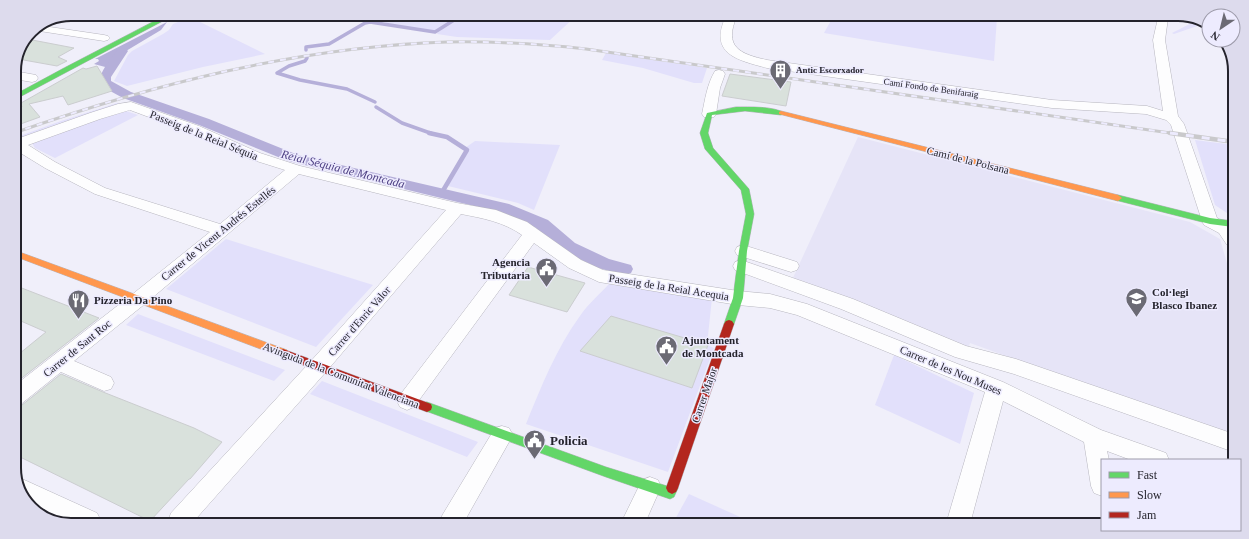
<svg xmlns="http://www.w3.org/2000/svg" width="1249" height="539" viewBox="0 0 1249 539" font-family="Georgia,serif">
	<style>
		.built { fill: #e6e4f7 }
		.green { fill: #e2e0fb }
		.water { fill: #b5afd9 }
		.lines { fill: none; stroke-linecap: round; stroke-linejoin: round }
		.stream-far1 { stroke: #b5afd9; stroke-width: 3.5 }
		.stream { stroke: #b5afd9; stroke-width: 4.5 }
		.canal { fill: #b5afd9; fill-rule: evenodd }
		.building { fill: #d9e1dc; stroke: #cbcdcf }
		.street-casing { stroke: #b7b6bf; stroke-width: 1 }
		.fast-casing { stroke: #b7b6bf; stroke-width: 1 }
		.slow-casing { stroke: #b7b6bf; stroke-width: 1 }
		.jam-casing { stroke: #b7b6bf; stroke-width: 1 }
		.street { fill: #fdfdfe; fill-rule: evenodd }
		.fast { fill: #63d668; fill-rule: evenodd }
		.slow { fill: #ff974d; fill-rule: evenodd }
		.jam { fill: #b3261e; fill-rule: evenodd }
		.rail-far1-casing { stroke: #c9c9cb; stroke-width: 3 }
		.rail-casing { stroke: #c9c9cb; stroke-width: 4.5 }
		.rail-far1 { stroke: #edebfe; stroke-width: 2; stroke-dasharray: 6; stroke-linecap: butt }
		.rail { stroke: #edebfe; stroke-width: 3; stroke-dasharray: 8; stroke-linecap: butt }
		.labels { text-anchor: middle; stroke-width: 3; stroke-linejoin: round; paint-order: stroke }
		.far-poi-label { font-size: 9px; font-weight: bold; fill: #24232c; stroke: #edebfe; text-anchor: start }
		.far-street-label { font-size: 9px; fill: #24232c; stroke: #edebfe }
		.street-label { font-size: 11px; fill: #24232c; stroke: #edebfe }
		.poi-label { font-size: 11px; font-weight: bold; fill: #24232c; stroke: #edebfe; text-anchor: start }
		.water-label { font-size: 12px; font-style: italic; fill: #4e4084; stroke: #edebfe }
		.near-poi-label { font-size: 13px; font-weight: bold; fill: #24232c; stroke: #edebfe; text-anchor: start }
		.rim { fill: none; stroke: #24232c; stroke-width: 2 }
	</style>
	<rect width="100%" height="100%" fill="#f0effa"/>
	<polygon class="built" points="858,137 1190,222 1220,239 1233,284 1231,437 970,343 967,351 792,280"/>
	<g class="green">
		<polygon points="399,15 461,15 434,32 383,24"/>
		<polygon points="462,15 576,16 550,40 457,37 437,34 438,32"/>
		<polygon points="833,17 997,17 994,61 824,33"/>
		<polygon points="196,20 265,54 203,67 127,86 114,81 128,55 132,51 163,34 169,30 173,24 178,22"/>
		<path d="M1203,20L1206,23L1174,34L1172,33C1183,28 1190,22 1203,20Z"/>
		<polygon points="606,53 707,68 702,83 694,83 643,68 602,60"/>
		<polygon points="117,103 123,105 14,142 14,138 61,121"/>
		<polygon points="123,110 138,115 55,158 35,148 32,143"/>
		<polygon points="1195,140 1234,145 1233,217 1215,205"/>
		<polygon points="475,141 560,145 534,210 518,203 448,186 469,150 465,148"/>
		<polygon points="226,239 373,285 316,347 166,289"/>
		<path d="M609,284L712,298L707,345L714,348L668,472L526,424C541,387 556,349 580,316C588,304 600,294 609,284Z"/>
		<polygon points="138,314 285,370 274,381 126,325"/>
		<polygon points="894,355 974,393 960,444 875,405"/>
		<polygon points="322,381 478,442 467,457 310,394"/>
		<polygon points="689,494 749,521 748,523 673,523"/>
	</g>
	<polygon class="water" points="167,22 161,30 126,51 115,69 110,70 109,68 94,64 99,61 98,59 95,59"/>
	<g class="lines">
		<g class="stream-far1">
			<polyline points="306,50 306,47 329,44 365,23 370,22 435,32 462,15"/>
			<polyline points="307,58 305,61 289,66 277,73 300,80 347,89 375,102"/>
			<polyline points="376,107 402,123 433,134"/>
		</g>
		<polyline class="stream" points="429,133 447,137 467,150 441,194"/>
		<path class="canal" d="M122,48L126,49L128,51L111,77V81L131,92L209,119L298,155L509,204L548,220L575,243L609,259L631,265L633,269L631,273L625,275L598,268L563,251L536,228L499,212L288,161L199,125L123,98L101,86C95,77 112,57 118,49Z"/>
	</g>
	<g class="building">
		<polygon points="27,39 74,48 58,57 67,61 57,66 18,59"/>
		<polygon points="97,66 112,91 68,105 63,96 29,104 40,117 15,126 22,106 17,107 16,104 21,103 83,68 86,69"/>
		<polygon points="730,74 791,82 786,106 722,96"/>
		<polygon points="528,267 585,283 567,312 509,295"/>
		<polygon points="14,285 99,318 14,384 14,358 46,332 14,318"/>
		<polygon points="611,316 708,345 692,388 580,351"/>
		<polygon points="61,374 103,392 194,428 222,442 190,479 189,479 150,521 14,454 14,407 22,405"/>
	</g>
	<g class="lines">
		<defs>
			<g id="street">
				<path d="M726,16H737C723,47 740,54 767,60L1052,100L1147,106L1163,111L1153,40L1158,18H1168L1165,40L1178,116L1184,124L1217,218C1235,228 1233,226 1233,246L1227,245L1219,233L1204,225L1202,221L1171,125L1166,120L1146,114L1052,108L767,68C737,60 708,54 726,16Z"/>
				<polygon points="43,26 104,35 108,36 110,38 108,40 104,41 33,30"/>
				<path d="M719,70L723,71L725,74L720,88L716,114L714,117H704L702,114C705,100 707,84 715,71Z"/>
				<polygon points="14,71 36,75 38,78 36,81 32,82 14,79"/>
				<path d="M131,102L199,126L260,153L300,166L457,203L496,210L527,222L581,260L603,270L738,291L770,294L807,304L1003,382L1101,430L1166,453L1169,460H1131L1107,451L1109,460H1102V496L1094,493L1091,486L1084,442L1003,401L970,524H946L985,392L797,315L770,308L738,305L599,282L569,268L534,243L414,407L407,410L400,407L397,401L400,395L522,235C504,222 482,218 461,214L325,373L194,521H168L171,513L311,361L446,210L299,174L146,303L74,361L111,377L114,383L111,389L104,391L61,372L21,404L14,406V386L134,293L210,232L95,194L45,168L14,149V140L90,113L118,104ZM130,110L189,132L250,159L285,170L220,224L105,188L55,162L28,145L100,119Z"/>
				<polygon points="743,245 797,262 799,266 797,270 791,272 737,255 735,251 737,247"/>
				<polygon points="741,260 853,299 966,346 1016,359 1231,433 1231,451 1014,374 955,357 841,309 735,270 733,266 735,262"/>
				<polygon points="502,426 509,428 513,435 464,522 439,522 443,514 495,428"/>
				<polygon points="650,477 658,480 661,487 645,523 621,523 642,480"/>
				<polygon points="20,478 97,513 101,521 64,521 25,502 17,479"/>
			</g>
			<g id="fast">
				<polygon points="168,14 176,14 14,100 14,95 64,68"/>
				<path d="M736,107C748,107 775,106 784,113L781,115L745,111L712,115L708,133L713,148L749,189L754,214L747,251L743,298L734,324L732,327H726L724,324L733,298L739,251L746,214L741,190L705,149L700,133L707,113Z"/>
				<polygon points="1118,195 1210,218 1233,221 1233,227 1210,224 1115,200 1114,198 1115,196"/>
				<polygon points="427,402 606,467 667,486 668,484 672,482 676,484 678,488 674,497 670,499 606,477 423,410 422,407 423,404"/>
			</g>
			<g id="slow">
				<polygon points="781,111 1118,195 1122,198 1118,201 779,114 779,112"/>
				<polygon points="14,250 287,350 288,353 287,356 283,357 279,356 14,256"/>
			</g>
			<g id="jam">
				<polygon points="729,320 732,321 734,324 678,488 676,492 672,494 668,492 666,488 724,324 726,321"/>
				<polygon points="283,349 431,404 432,407 431,410 427,412 279,356 278,353 279,350"/>
			</g>
		</defs>
		<use href="#street" class="street-casing"/>
		<use href="#fast" class="fast-casing"/>
		<use href="#slow" class="slow-casing"/>
		<use href="#jam" class="jam-casing"/>
		<use href="#street" class="street"/>
		<use href="#fast" class="fast"/>
		<use href="#slow" class="slow"/>
		<use href="#jam" class="jam"/>
		<defs>
			<path id="rail-far1" d="M14,133C154,84 298,47 447,42C493,41 540,44 586,49L1177,134"/>
			<polyline id="rail" points="1170,133 1234,142"/>
		</defs>
		<use href="#rail-far1" class="rail-far1-casing"/>
		<use href="#rail" class="rail-casing"/>
		<use href="#rail-far1" class="rail-far1"/>
		<use href="#rail" class="rail"/>
	</g>
	<defs>
		<symbol id="building-pin" viewBox="-11 -11 22 30"><path d="M0 17L-7.5 6A9.5 9.5 0 1 1 7.5 6Z" fill="#6b6a74" stroke="#edebfe"/><path d="M-4-6H4V6H1V3H-1V6H-4ZM-2.5-4.3h1.7v1.8h-1.7ZM.8-4.3h1.7v1.8H.8ZM-2.5-1h1.7V.8h-1.7ZM.8-1h1.7V.8H.8Z" fill="#fff"/></symbol>
		<symbol id="civic-pin" viewBox="-11 -11 22 30"><path d="M0 17L-7.5 6A9.5 9.5 0 1 1 7.5 6Z" fill="#6b6a74" stroke="#edebfe"/><path d="M-.6-6.5H3V-4.5H.6V-3L4-1V1h2V6H-6V1h2V-1L-.6-3ZM-1.2 2.5V6h2.4V2.5Z" fill="#fff"/></symbol>
		<symbol id="school-pin" viewBox="-11 -11 22 30"><path d="M0 17L-7.5 6A9.5 9.5 0 1 1 7.5 6Z" fill="#6b6a74" stroke="#edebfe"/><path d="M0-5L7-2L0 1L-7-2ZM-4 1L0 2.5L4 1V4Q0 6-4 4Z" fill="#fff"/></symbol>
		<symbol id="restaurant-pin" viewBox="-11 -11 22 30"><path d="M0 17L-7.5 6A9.5 9.5 0 1 1 7.5 6Z" fill="#6b6a74" stroke="#edebfe"/><path d="M-5-6h1v4h1v-4h1v4h1v-4h1v5L-1.5 .5V6h-2V.5L-5-1ZM5-6V6H3V1.5H1.5Q1.5-4 5-6Z" fill="#fff"/></symbol>
	</defs>
	<g fill-rule="evenodd">
		<use href="#building-pin" x="768" y="58" width="25" height="34"/>
		<use href="#civic-pin" x="534" y="256" width="25" height="34"/>
		<use href="#school-pin" x="1124" y="286" width="25" height="34"/>
		<use href="#restaurant-pin" x="66" y="288" width="25" height="34"/>
		<use href="#civic-pin" x="654" y="334" width="25" height="34"/>
		<use href="#civic-pin" x="522" y="428" width="25" height="34"/>
	</g>
	<g class="labels">
		<g class="far-poi-label">
			<text x="796" y="73">Antic Escorxador</text>
		</g>
		<g class="far-street-label">
			<text transform="translate(931 88) rotate(8)" y="3">Camí Fondo de Benifaraig</text>
		</g>
		<g class="street-label">
			<text transform="translate(204 135) rotate(22)" y="4">Passeig de la Reial Séquia</text>
			<text transform="translate(968 160) rotate(14)" y="4">Camí de la Polsana</text>
			<text transform="translate(218 233) rotate(-39)" y="4">Carrer de Vicent Andrés Estellés</text>
			<text transform="translate(669 287) rotate(9)" y="4">Passeig de la Reial Acequia</text>
			<text transform="translate(359 321) rotate(-49)" y="4">Carrer d'Enric Valor</text>
			<text transform="translate(77 348) rotate(-39)" y="4">Carrer de Sant Roc</text>
			<text transform="translate(951 370) rotate(23)" y="4">Carrer de les Nou Muses</text>
			<text transform="translate(341 375) rotate(21)" y="4">Avinguda de la Comunitat Valenciana</text>
			<text transform="translate(704 395) rotate(-71)" y="4">Carrer Major</text>
		</g>
		<g class="poi-label">
			<text x="530" y="266" text-anchor="end">Agencia<tspan x="530" dy="13">Tributaria</tspan></text>
			<text x="1152" y="296">Col·legi<tspan x="1152" dy="13">Blasco Ibanez</tspan></text>
			<text x="94" y="304">Pizzeria Da Pino</text>
			<text x="682" y="344">Ajuntament<tspan x="682" dy="13">de Montcada</tspan></text>
		</g>
		<g class="water-label">
			<text transform="translate(343 169) rotate(14)" y="4">Reial Séquia de Montcada</text>
		</g>
		<g class="near-poi-label">
			<text x="550" y="445">Policia</text>
		</g>
	</g>
	<path d="M0 0H1249V539H0ZM71 21H1178A50 50 0 0 1 1228 71V468A50 50 0 0 1 1178 518H71A50 50 0 0 1 21 468V71A50 50 0 0 1 71 21Z" fill="#dddbed" fill-rule="evenodd"/>
	<path class="rim" d="M71 21H1178A50 50 0 0 1 1228 71V468A50 50 0 0 1 1178 518H71A50 50 0 0 1 21 468V71A50 50 0 0 1 71 21Z"/>
	<rect x="1101" y="459" width="140" height="72" fill="#edebfe" stroke="#9d9baa"/>
	<rect x="1109" y="472" width="20" height="6" fill="#63d668" stroke="#9d9baa"/>
	<text x="1137" y="479" font-size="12" fill="#24232c">Fast</text>
	<rect x="1109" y="492" width="20" height="6" fill="#ff974d" stroke="#9d9baa"/>
	<text x="1137" y="499" font-size="12" fill="#24232c">Slow</text>
	<rect x="1109" y="512" width="20" height="6" fill="#b3261e" stroke="#9d9baa"/>
	<text x="1137" y="519" font-size="12" fill="#24232c">Jam</text>
	<g transform="translate(1221 28) rotate(215)"><circle r="19" fill="#edebfe" stroke="#9d9baa"/>
	<path d="M0-3L7 15L0 10L-7 15Z" fill="#6b6a74"/>
	<text y="-6" font-size="11" font-weight="bold" text-anchor="middle" fill="#24232c">N</text>
	</g>
</svg>
